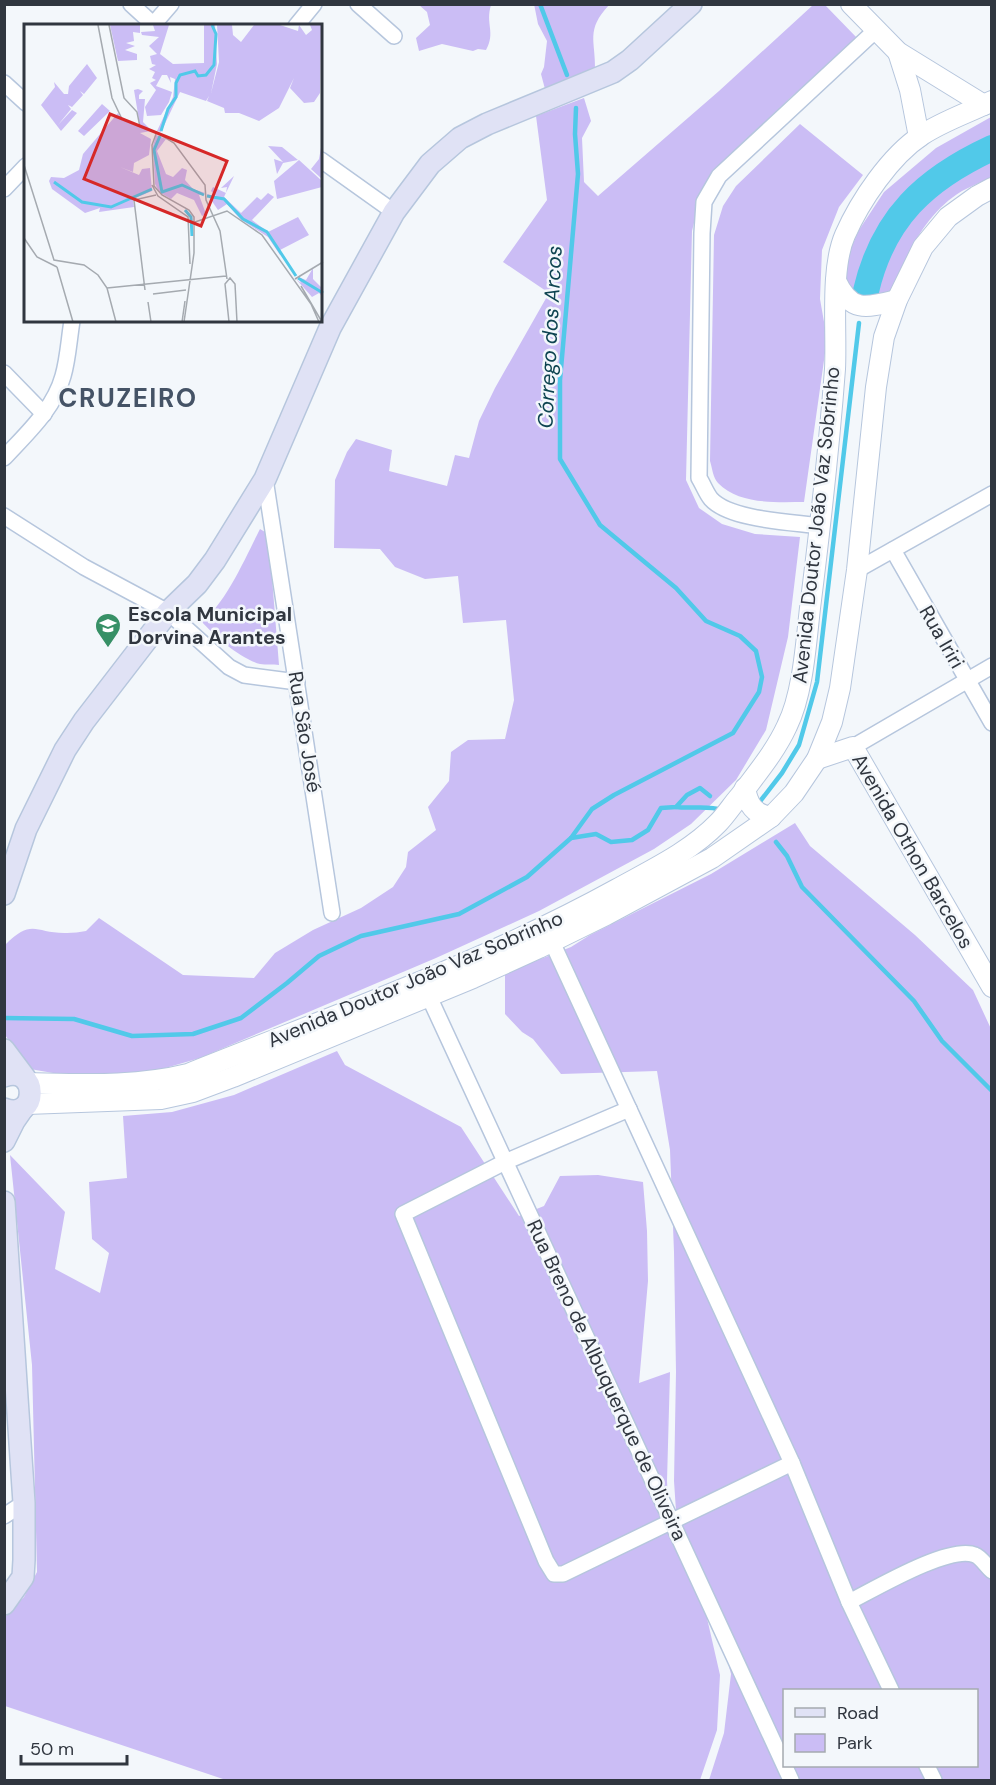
<svg xmlns="http://www.w3.org/2000/svg" width="996" height="1785" viewBox="0 0 996 1785" font-family="'DM Sans',sans-serif">
	<style>
		.green { fill: #cbbdf5; fill-rule: evenodd }
		.lines { fill: none; stroke-linecap: round; stroke-linejoin: round }
		.stream { stroke: #51c9e9; stroke-width: 4.5 }
		.river { stroke: #51c9e9; stroke-width: 26 }
		.minor-casing { stroke: #b6c6dd; stroke-width: 18 }
		.tertiary-casing { stroke: #b6c6dd; stroke-width: 22 }
		.secondary-casing { stroke: #b6c6dd; stroke-width: 24 }
		.minor { stroke: #fff; stroke-width: 15 }
		.tertiary { stroke: #fff; stroke-width: 20 }
		.secondary { stroke: #e0e2f5; stroke-width: 21 }
		.labels { text-anchor: middle; stroke-width: 5; stroke-linejoin: round; paint-order: stroke }
		.street-label { font-size: 20px; fill: #30363f; stroke: #f3f7fb }
		.poi-label { font-size: 20px; font-weight: bold; fill: #30363f; stroke: #f3f7fb; text-anchor: start }
		.water-label { font-size: 21px; font-style: italic; fill: #0e4451; stroke: #f3f7fb }
		.district-label { font-size: 26px; font-weight: bold; letter-spacing: 1.5px; fill: #455366; stroke: #f3f7fb }
		.inset-river { fill: none; stroke: #51c9e9; stroke-width: 3 }
		.inset-road { fill: none; stroke: #a5aab0; stroke-width: 1.5 }
		.view { fill: #d62828; fill-opacity: 0.15; stroke: #d62828; stroke-width: 3 }
		.inset-edge { fill: none; stroke: #30363f; stroke-width: 3 }
	</style>
	<rect width="100%" height="100%" fill="#f3f7fb"/>
	<g class="green">
		<path d="M534,4L609,5C585,31 596,40 595,71L545,89L541,74L544,67L547,41L538,24Z"/>
		<path d="M419,5H491C485,24 496,32 486,50L478,49L473,51L442,44L419,51L416,38L430,25L427,12Z"/>
		<path d="M813,5H825L858,39L790,98L714,171L700,199L692,231L686,480L699,508L722,524L755,534L800,537L788,637L766,730L736,780L691,824L654,849L539,911L436,958L200,1058L155,1071L76,1077L30,1069L5,1035V945C33,917 35,934 67,933C73,933 80,932 86,931L99,918L183,975L254,978L275,953L313,930L361,908L393,887L406,867L408,852L436,830L428,807L449,781L451,752L468,740L505,739L514,700L506,620L463,623L458,576L425,579L395,567L380,549L334,548L335,480L347,452L356,439L392,450L389,471L447,486L455,455L469,458L479,421L495,388L549,293L503,262L547,200L536,116L584,98L591,121L582,138L584,182L598,196L719,91Z"/>
		<path d="M991,117V177C982,182 971,186 962,191C924,214 907,255 890,293L884,299L854,295L844,279L850,250L859,230L884,192L936,148Z"/>
		<path d="M800,124L863,175L839,207L822,250L820,299L827,339L804,502C776,502 739,505 718,483C713,478 712,467 710,461L714,235L723,206L736,186Z"/>
		<path d="M260,529L265,532L270,553L279,665C273,664 266,665 260,664C239,658 215,636 201,621C224,608 247,554 260,529Z"/>
		<path d="M795,823L810,846L915,935L973,990L992,1031L991,1780H709L724,1733L731,1674L712,1602L677,1526L674,1481L676,1372L674,1252L670,1150L657,1071L561,1074L533,1039L522,1032L505,1014V973L571,947L590,935L711,874ZM784,1690H976V1766H784Z"/>
		<polygon points="337,1051 345,1065 461,1127 519,1216 544,1206 560,1176 598,1175 643,1182 647,1231 648,1281 639,1383 670,1372 667,1481 669,1527 704,1605 720,1675 717,1730 700,1780 226,1780 5,1706 4,1618 24,1597 37,1572 32,1365 10,1155 65,1212 55,1269 100,1293 109,1253 92,1239 89,1182 127,1178 123,1116 172,1112 234,1095"/>
	</g>
	<g class="lines">
		<g class="stream">
			<polyline points="540,4 567,75"/>
			<polyline points="758,804 782,773 799,745 817,682 859,323"/>
			<path d="M676,807C692,809 708,805 722,810"/>
			<polyline points="571,838 596,834 611,842 632,840 648,830 661,808 676,807 687,795 700,788 710,796"/>
			<polyline points="776,842 787,856 802,887 914,1001 942,1041 992,1091"/>
			<polyline points="4,1018 74,1019 132,1036 193,1034 241,1018 287,983 319,956 361,936 459,914 527,877 571,838 592,809 614,795 733,733 759,692 762,677 756,651 740,636 706,621 676,588 600,525 560,459 560,380 578,174 575,134 576,108"/>
		</g>
		<path class="river" d="M866,291C883,218 925,179 992,148"/>
		<defs>
			<g id="minor">
				<polyline points="131,4 155,26"/>
				<polyline points="358,4 394,36"/>
				<polyline points="152,26 171,4"/>
				<polyline points="296,26 314,4"/>
				<polyline points="4,83 26,103"/>
				<polyline points="321,160 394,212"/>
				<polyline points="4,189 26,166"/>
				<polyline points="4,373 44,414"/>
				<path d="M4,458C27,433 54,409 63,376C68,359 69,339 72,321"/>
				<polyline points="265,479 332,913"/>
				<polyline points="4,516 84,567 168,612 229,667 244,675 297,682"/>
				<path d="M820,526C792,522 730,520 711,499C706,493 703,484 699,478L702,233L704,202L719,176L876,30"/>
				<polyline points="893,550 992,723"/>
				<polyline points="857,570 992,494"/>
				<polyline points="853,747 992,666"/>
				<polyline points="552,942 792,1463 849,1602 891,1690"/>
				<polyline points="425,988 791,1780"/>
				<polyline points="629,1109 505,1162 403,1214 546,1561 554,1574 563,1574 792,1463"/>
				<polyline points="4,1516 24,1503"/>
				<path d="M849,1602C873,1590 950,1544 975,1555C981,1557 987,1567 992,1571"/>
				<polyline points="927,1766 934,1780"/>
			</g>
			<g id="tertiary">
				<polyline points="851,4 898,52 984,105"/>
				<polyline points="898,52 910,90 919,137"/>
				<path d="M836,281C851,313 866,308 897,300"/>
				<polyline points="817,759 853,747 992,987"/>
				<path d="M745,788C748,805 754,814 771,817"/>
				<path d="M28,1083C82,1084 136,1087 188,1074C332,1016 481,964 617,889C651,870 690,852 718,823C726,815 732,805 740,796C757,773 775,752 787,726C803,694 806,643 810,608C820,529 829,449 835,369C837,331 830,269 845,235C860,201 890,156 922,135C943,121 968,113 992,101"/>
				<polyline points="27,1104 161,1099 193,1092 233,1077 473,978 539,948 606,915 712,858 771,817 794,793 817,759 832,722 840,688 857,570 876,387 884,337 897,300 923,247 948,217 977,196 992,188"/>
			</g>
			<g id="secondary">
				<polyline points="4,894 26,829 65,750 84,721 168,612 197,584 215,560 265,479 330,328 394,212 430,164 460,138 487,124 613,72 630,60 691,4"/>
				<polyline points="4,1050 25,1078"/>
				<path d="M4,1076C39,1064 39,1122 4,1109"/>
				<polyline points="4,1141 14,1121 23,1108"/>
				<polyline points="4,1202 24,1503 24,1560 23,1577 4,1604"/>
			</g>
		</defs>
		<use href="#minor" class="minor-casing"/>
		<use href="#tertiary" class="tertiary-casing"/>
		<use href="#secondary" class="secondary-casing"/>
		<use href="#minor" class="minor"/>
		<use href="#tertiary" class="tertiary"/>
		<use href="#secondary" class="secondary"/>
	</g>
	<defs>
		<symbol id="school-pin" viewBox="-11 -11 22 30"><path d="M0 17L-7.5 6A9.5 9.5 0 1 1 7.5 6Z" fill="#379066" stroke="#f3f7fb"/><path d="M0-5L7-2L0 1L-7-2ZM-4 1L0 2.5L4 1V4Q0 6-4 4Z" fill="#fff"/></symbol>
	</defs>
	<g fill-rule="evenodd">
		<use href="#school-pin" x="93" y="611" width="30" height="40"/>
	</g>
	<g class="labels">
		<g class="street-label">
			<text transform="translate(816 525) rotate(-84)" y="7">Avenida Doutor João Vaz Sobrinho</text>
			<text transform="translate(942 637) rotate(60)" y="7">Rua Iriri</text>
			<text transform="translate(305 732) rotate(81)" y="7">Rua São José</text>
			<text transform="translate(913 851) rotate(60)" y="7">Avenida Othon Barcelos</text>
			<text transform="translate(415 979) rotate(-23)" y="7">Avenida Doutor João Vaz Sobrinho</text>
			<text transform="translate(607 1380) rotate(65)" y="7">Rua Breno de Albuquerque de Oliveira</text>
		</g>
		<g class="poi-label">
			<text x="128" y="621">Escola Municipal<tspan x="128" dy="23">Dorvina Arantes</tspan></text>
		</g>
		<g class="water-label">
			<text transform="translate(550 337) rotate(-87)" y="7">Córrego dos Arcos</text>
		</g>
		<g class="district-label">
			<text x="128" y="407">CRUZEIRO</text>
		</g>
	</g>
	<g transform="translate(24 24)">
		<rect width="298" height="298" fill="#f3f7fb"/>
		<path d="M86,1H116V9L109,8L110,17L102,19L111,22L101,26L113,30V36L94,37ZM129,1H145L136,30L149,40L180,39V1H191L193,40L187,69L195,38L193,1H208L209,11L217,18L230,1H256L274,7L275,1L282,11L288,6L286,1H297L296,69L290,78L280,79L266,64L270,54L255,84L235,97L215,89H201L200,84L183,77L185,72L182,77L156,68L137,108L133,107L149,73L151,55L146,53L147,59L143,51H138L132,62L148,68L145,78L137,91L123,92L121,83L132,66L126,59L132,56L128,54L131,48L125,45L132,41L128,40L126,32L133,30L125,22L135,13L118,11L117,8L131,7ZM63,40L73,54L60,70L56,67L59,71L48,83L44,81L47,85L34,101L48,86L53,89L37,107L17,81L31,63L30,58L40,70H44L45,62ZM114,65L119,67L115,71V75H121L119,98L127,106L116,102L110,66ZM78,80L86,87L60,112L54,107ZM94,89L98,96L127,107L116,109L127,115L125,131L110,139L109,148L96,143L115,151L118,145L126,144L128,167L109,175L110,183L75,188L76,184L61,189L28,165L25,157L27,153L40,154L55,146L59,130ZM132,111L142,115L133,127L142,150L149,153L158,144L163,146L161,156L169,165L181,169L175,171L182,190L178,192L170,176L153,169L147,175L135,168L131,160L129,122ZM298,118V155L287,145L295,135ZM244,122L258,123L274,136L259,139L253,150L250,135L259,138ZM275,136L298,157V163L253,175L250,157ZM210,152L200,173L217,189L233,173L237,176L244,169L250,173L228,196L244,208L274,193L285,211L256,226V231L244,213L216,195L203,180L194,186L183,170L193,173L187,167L189,163L202,169L203,163L197,164ZM289,244V255L298,264V272L295,269L288,273L272,255L277,259L274,253L282,256Z" fill="#cbbdf5"/>
		<path class="inset-river" d="M137,107L144,85L152,73V59L156,51L171,47L174,52L182,51L190,41L192,10L188,1M136,112L130,126L138,168L158,161L180,171M30,158L58,178L87,183L128,165M183,172L200,175L219,195L243,208L272,252M161,186L167,193L168,212M274,254L299,269"/>
		<path class="inset-road" d="M74,1L88,74L98,95L131,108M85,1L100,74L113,88L116,103M132,108L150,119L181,161L182,176L196,207L203,255M132,110L128,121L130,162L138,171L165,186L170,193V229L160,298M0,141L30,236L60,241L74,251L83,264L92,298M128,161L134,172L164,193L166,240M171,198L203,187L238,211L287,280L295,298M0,214L13,233L33,243M33,243L49,298M271,255L299,238M277,262L298,298M83,264L202,252M121,266L110,176L132,171M129,270L162,266M124,278L127,298M158,298L161,277M205,298L201,260L206,254L211,260L213,298"/>
		<path class="view" d="M86,90L203,137L177,202L60,155Z"/>
		<rect width="298" height="298" class="inset-edge"/>
	</g>
	<rect width="996" height="1785" fill="none" stroke="#30363f" stroke-width="12"/>
	<rect x="783" y="1689" width="195" height="78" fill="#f3f7fb" stroke="#a5aab0" stroke-width="1.5"/>
	<rect x="795" y="1708" width="30" height="9" fill="#e0e2f5" stroke="#a5aab0" stroke-width="1.5"/>
	<text x="837" y="1719" font-size="18" fill="#30363f">Road</text>
	<rect x="795" y="1734" width="30" height="18" fill="#cbbdf5" stroke="#a5aab0" stroke-width="1.5"/>
	<text x="837" y="1749" font-size="18" fill="#30363f">Park</text>
	<path d="M21 1755v9h106v-9" fill="none" stroke="#30363f" stroke-width="3"/>
	<text x="30" y="1755" font-size="18" fill="#30363f" stroke="#f3f7fb" stroke-width="4.5" paint-order="stroke">50 m</text>
</svg>
